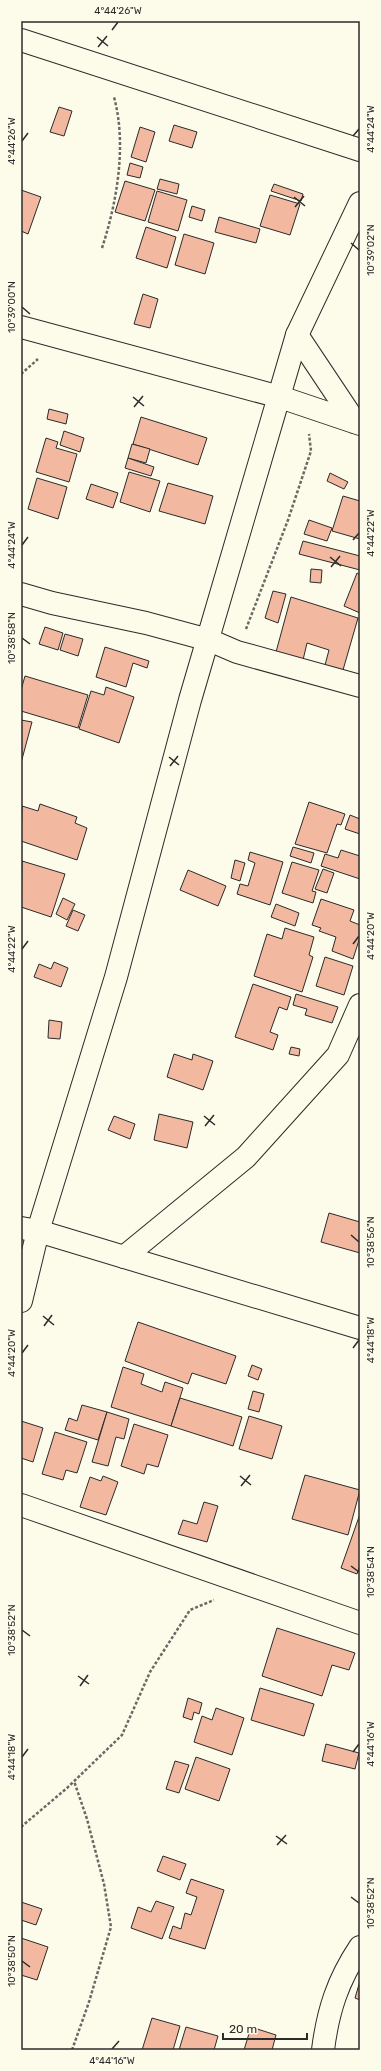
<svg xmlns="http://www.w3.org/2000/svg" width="381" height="2071" viewBox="0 0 381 2071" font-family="Rubik,sans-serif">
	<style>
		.building { fill: #f2b8a0; stroke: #2b2b2b }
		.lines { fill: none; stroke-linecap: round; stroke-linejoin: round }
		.minor-casing { stroke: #2b2b2b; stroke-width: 24 }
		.path { stroke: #6a6964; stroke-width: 2.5; stroke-dasharray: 3 2; stroke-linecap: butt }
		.minor { stroke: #fdfbea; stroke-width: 22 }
		.ticks { fill: none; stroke: #2b2b2b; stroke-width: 1.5 }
		.neatline { fill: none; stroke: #2b2b2b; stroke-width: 1.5 }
		.ticks-label { font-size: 10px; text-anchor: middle; fill: #2b2b2b }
	</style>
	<rect width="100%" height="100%" fill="#fdfbea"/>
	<g class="building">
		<polygon points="59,107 72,111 64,136 50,132"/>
		<polygon points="174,125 197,132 192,148 169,141"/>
		<polygon points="140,127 155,132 146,162 131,157"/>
		<polygon points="130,163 143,167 140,178 127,175"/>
		<polygon points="160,179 179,184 177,194 157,189"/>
		<polygon points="125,181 155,190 145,221 115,212"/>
		<polygon points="274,184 303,194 301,201 271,191"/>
		<polygon points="21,190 41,197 28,234 21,231"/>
		<polygon points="157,191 187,200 178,231 148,222"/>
		<polygon points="270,195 300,204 290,235 260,226"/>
		<polygon points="192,206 205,210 202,221 189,217"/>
		<polygon points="219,217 260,229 256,243 215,232"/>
		<polygon points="146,227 176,237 167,268 136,258"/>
		<polygon points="184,234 214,243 205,274 175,265"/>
		<polygon points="143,294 158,299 150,328 134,324"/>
		<polygon points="49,409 68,414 66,424 47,419"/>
		<polygon points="141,417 207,438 198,465 133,444"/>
		<polygon points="64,431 84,438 80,452 60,445"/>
		<polygon points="46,438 58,442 56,448 77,454 69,482 36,472"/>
		<polygon points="132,444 150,449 146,463 128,458"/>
		<polygon points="128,458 154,467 151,476 125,468"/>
		<polygon points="129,472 160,481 150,512 120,502"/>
		<polygon points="330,473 348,482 344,489 327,481"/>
		<polygon points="37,478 67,487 58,519 28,509"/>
		<polygon points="168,483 213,496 205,524 159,511"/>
		<polygon points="91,484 118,493 113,508 86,499"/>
		<polygon points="343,496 360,501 360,539 332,531"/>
		<polygon points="309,520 332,528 327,541 304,534"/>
		<polygon points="303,541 360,556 360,570 299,554"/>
		<polygon points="311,569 322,570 321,583 310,582"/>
		<polygon points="357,573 360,575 360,613 344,606"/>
		<polygon points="273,591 286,594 278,623 265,618"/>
		<polygon points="291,597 358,618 343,670 325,665 329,650 307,643 303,660 276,652"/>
		<polygon points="45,627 63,633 58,650 39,644"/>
		<polygon points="65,634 83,639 78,656 60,650"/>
		<polygon points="105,647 149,661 147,668 133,663 126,687 96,677"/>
		<polygon points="25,676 88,695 78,728 21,711 21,690"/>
		<polygon points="106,687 134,697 119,743 79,729 91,691 104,695"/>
		<polygon points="21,720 32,722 21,763"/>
		<polygon points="309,802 345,814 341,825 337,824 327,853 295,844"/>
		<polygon points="40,804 77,817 75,823 87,828 77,860 21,841 22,806 38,811"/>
		<polygon points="350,815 360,819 360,834 345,829"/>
		<polygon points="293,847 314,853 311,863 290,856"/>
		<polygon points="341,850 360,856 360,879 321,866 325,854 338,858"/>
		<polygon points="250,852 283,862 270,905 237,894 240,884 248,886 255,863 248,860"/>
		<polygon points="235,860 245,863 240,881 231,878"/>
		<polygon points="22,861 65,874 51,917 21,907"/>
		<polygon points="292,862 319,870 312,891 316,892 313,903 282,893"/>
		<polygon points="323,869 334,873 327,893 315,889"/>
		<polygon points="188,870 226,886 218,906 180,890"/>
		<polygon points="63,898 75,904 67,920 56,914"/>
		<polygon points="321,899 354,910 350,921 360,925 360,937 353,959 332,951 336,937 319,931 321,928 312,925"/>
		<polygon points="276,904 299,913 295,926 271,917"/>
		<polygon points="73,910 85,915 78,931 66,926"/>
		<polygon points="285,928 314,937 309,955 313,957 302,992 254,976 267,934 282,939"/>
		<polygon points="325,957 353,966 344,995 316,986"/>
		<polygon points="54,962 68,968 61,987 34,977 39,964 51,969"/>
		<polygon points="253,984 291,997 287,1010 279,1007 270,1032 278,1035 273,1050 235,1037"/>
		<polygon points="296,994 338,1007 332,1023 305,1015 307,1009 293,1005"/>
		<polygon points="49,1020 62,1022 60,1039 48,1038"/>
		<polygon points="291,1047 300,1049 299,1056 289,1054"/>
		<polygon points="174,1054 192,1060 193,1054 213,1061 203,1090 167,1077"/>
		<polygon points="159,1114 193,1122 187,1148 154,1140"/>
		<polygon points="114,1116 135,1124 130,1139 108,1130"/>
		<polygon points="329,1213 360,1222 360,1253 321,1242"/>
		<polygon points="138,1322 236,1356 226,1384 192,1373 188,1384 125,1361"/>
		<polygon points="252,1365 262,1369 258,1380 248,1376"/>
		<polygon points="123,1367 144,1374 141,1384 162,1392 165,1382 183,1388 171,1426 111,1407"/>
		<polygon points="253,1391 264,1394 259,1412 248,1409"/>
		<polygon points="180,1398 242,1417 233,1446 171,1426"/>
		<polygon points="82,1405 107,1412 98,1440 65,1430 69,1418 77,1421"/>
		<polygon points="107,1412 129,1419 124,1439 116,1437 108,1466 92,1462"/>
		<polygon points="249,1416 282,1426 272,1459 239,1449"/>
		<polygon points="21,1421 43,1428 33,1462 21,1458"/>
		<polygon points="134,1424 168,1435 158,1467 147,1464 144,1474 121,1466"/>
		<polygon points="55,1432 87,1442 77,1473 66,1470 63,1480 42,1474"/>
		<polygon points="305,1475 360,1490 348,1535 292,1519"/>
		<polygon points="103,1476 118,1482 106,1515 80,1507 90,1477 101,1481"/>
		<polygon points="204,1502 218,1506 207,1542 178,1534 183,1520 197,1524"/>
		<polygon points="360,1514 360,1565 357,1574 341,1568"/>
		<polygon points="277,1628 355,1653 349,1670 332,1665 322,1696 262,1676"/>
		<polygon points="260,1688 314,1704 304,1736 251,1720"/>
		<polygon points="188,1698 202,1703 199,1714 194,1712 192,1720 183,1717"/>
		<polygon points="216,1708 244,1718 232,1755 194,1742 202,1716 212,1720"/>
		<polygon points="326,1744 359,1753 355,1769 322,1761"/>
		<polygon points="196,1757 230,1769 219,1801 185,1789"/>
		<polygon points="175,1761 189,1765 179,1793 166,1789"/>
		<polygon points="163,1856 186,1864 180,1880 157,1871"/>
		<polygon points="191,1879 224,1890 205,1949 169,1938 173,1926 181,1929 185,1913 191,1915 197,1897 186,1893"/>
		<polygon points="156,1901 174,1907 162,1939 131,1928 138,1907 151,1912"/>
		<polygon points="21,1902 42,1909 36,1925 21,1920"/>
		<polygon points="21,1938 48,1947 37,1980 21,1975"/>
		<polygon points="360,1981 360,2000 355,1998"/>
		<polygon points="152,2018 180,2026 173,2050 142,2050"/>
		<polygon points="186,2027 218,2036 214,2050 179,2050"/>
		<polygon points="251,2027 276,2035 272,2050 244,2050"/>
	</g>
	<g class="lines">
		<defs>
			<g id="minor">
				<polyline points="21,40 360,150"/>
				<polyline points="21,327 280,397 360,424"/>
				<polyline points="297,335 355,422"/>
				<polyline points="21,594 52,603 146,623 209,640 237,652 360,686"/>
				<polyline points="21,1228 38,1231 360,1328"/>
				<polyline points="124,1257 246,1157 338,1055 360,1005"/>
				<polyline points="21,1301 38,1231 116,977 190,700 297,335 360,203"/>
				<polyline points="21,1505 360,1623"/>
				<path d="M323,2050C328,2010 338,1980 360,1947"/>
			</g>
		</defs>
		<use href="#minor" class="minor-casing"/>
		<g class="path">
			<path d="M102,248C117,202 127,145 114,97"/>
			<polyline points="21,374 38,359"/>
			<polyline points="246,629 288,520 311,451 309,434"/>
			<polyline points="21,1827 67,1788 122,1735 150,1672 190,1610 214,1600"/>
			<polyline points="72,2050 89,2002 111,1927 104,1884 87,1819 74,1781"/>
		</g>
		<use href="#minor" class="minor"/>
	</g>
	<path class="ticks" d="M112,30L118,22M97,37L108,46M98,47L107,36M353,136L359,129M22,141L28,133M294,197L305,206M295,207L304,196M351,243L359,250M22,307L30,314M133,397L144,406M134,407L143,396M353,540L359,533M22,545L28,537M330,557L341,566M331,567L340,556M22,638L30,644M169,757L179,765M170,766L178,756M353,944L359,936M22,949L28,941M204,1116L215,1125M205,1126L214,1115M351,1235L359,1242M43,1316L54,1325M44,1326L52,1315M353,1348L359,1340M22,1353L28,1345M240,1476L251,1485M241,1486L250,1475M351,1566L359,1572M22,1630L30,1636M78,1676L89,1684M80,1686L88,1675M353,1752L359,1744M22,1757L28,1749M276,1836L287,1844M277,1845L286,1835M351,1897L359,1903M22,1961L30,1967M112,2049L119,2041"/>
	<rect width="381" height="2071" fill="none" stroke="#fdfbea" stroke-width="44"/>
	<path d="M223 2033v6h84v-6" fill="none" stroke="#2b2b2b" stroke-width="2"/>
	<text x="229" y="2033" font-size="12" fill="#2b2b2b" stroke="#fdfbea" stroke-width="3" paint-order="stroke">20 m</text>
	<rect x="22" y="22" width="337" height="2027" class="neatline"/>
	<g class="ticks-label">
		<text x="118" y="14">4°44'26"W</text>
		<text transform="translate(370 129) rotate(-90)" y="4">4°44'24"W</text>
		<text transform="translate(11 141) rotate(-90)" y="4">4°44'26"W</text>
		<text transform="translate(370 250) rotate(-90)" y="4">10°39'02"N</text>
		<text transform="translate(11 307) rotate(-90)" y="4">10°39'00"N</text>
		<text transform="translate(370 533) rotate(-90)" y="4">4°44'22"W</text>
		<text transform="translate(11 545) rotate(-90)" y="4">4°44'24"W</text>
		<text transform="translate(11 638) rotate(-90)" y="4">10°38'58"N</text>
		<text transform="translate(370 936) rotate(-90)" y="4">4°44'20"W</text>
		<text transform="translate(11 949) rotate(-90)" y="4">4°44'22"W</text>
		<text transform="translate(370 1242) rotate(-90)" y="4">10°38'56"N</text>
		<text transform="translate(370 1340) rotate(-90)" y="4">4°44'18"W</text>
		<text transform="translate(11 1353) rotate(-90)" y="4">4°44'20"W</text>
		<text transform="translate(370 1572) rotate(-90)" y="4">10°38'54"N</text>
		<text transform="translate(11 1630) rotate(-90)" y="4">10°38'52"N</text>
		<text transform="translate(370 1744) rotate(-90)" y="4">4°44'16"W</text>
		<text transform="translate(11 1757) rotate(-90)" y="4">4°44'18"W</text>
		<text transform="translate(370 1903) rotate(-90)" y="4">10°38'52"N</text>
		<text transform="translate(11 1961) rotate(-90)" y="4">10°38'50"N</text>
		<text x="112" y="2064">4°44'16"W</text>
	</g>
</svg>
